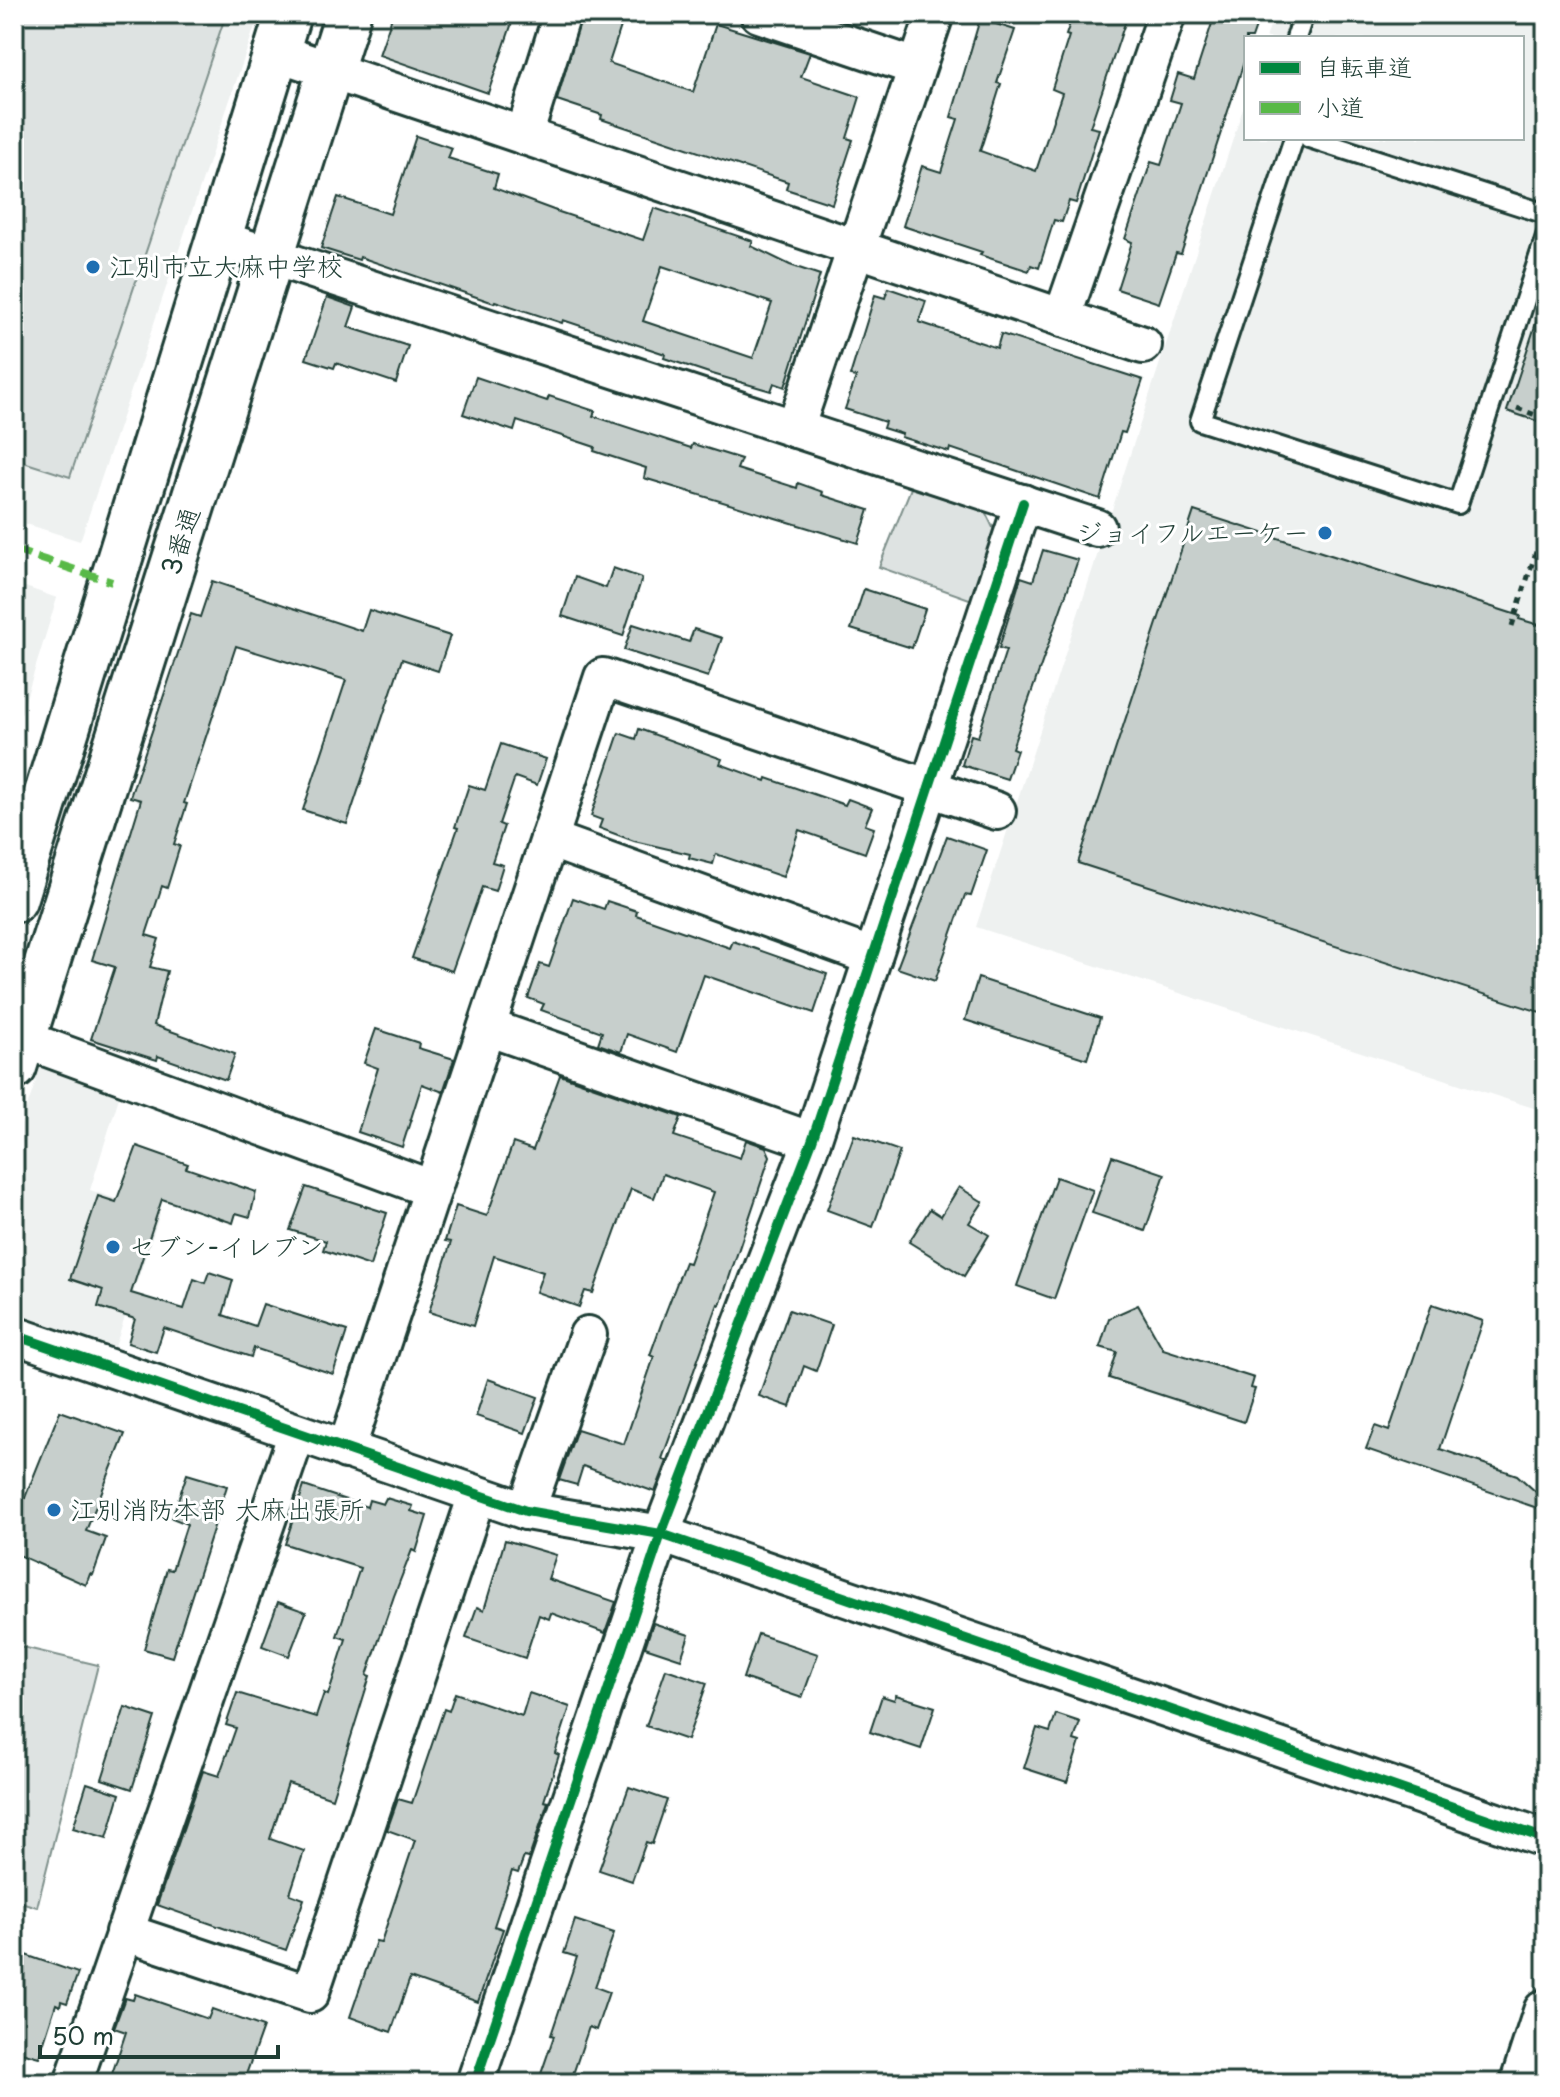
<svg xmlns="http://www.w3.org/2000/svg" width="1560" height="2097" viewBox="0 0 1560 2097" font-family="'Playpen Sans','Klee One',sans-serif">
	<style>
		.built { fill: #eef1f0 }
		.green { fill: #dee3e2; stroke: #7e908b; stroke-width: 2 }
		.building { fill: #c7cfcc; stroke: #1f3d34; stroke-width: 2; fill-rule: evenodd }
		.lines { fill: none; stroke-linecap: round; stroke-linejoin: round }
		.service-casing { stroke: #1f3d34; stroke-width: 24 }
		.minor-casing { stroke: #1f3d34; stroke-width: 42 }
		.tertiary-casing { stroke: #1f3d34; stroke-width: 50 }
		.path { stroke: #1f3d34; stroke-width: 5; stroke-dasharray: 6 6; stroke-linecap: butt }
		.service { stroke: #fff; stroke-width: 18 }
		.minor { stroke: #fff; stroke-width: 36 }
		.tertiary { stroke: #fff; stroke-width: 44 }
		.quiet { stroke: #58b947; stroke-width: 8; stroke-dasharray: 16 8; stroke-linecap: butt }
		.cycleway-casing { stroke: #fff; stroke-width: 15 }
		.cycleway { stroke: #00873e; stroke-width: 10 }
		.poi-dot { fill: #1f6fb2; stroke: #fff; stroke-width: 3 }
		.labels { text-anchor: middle; stroke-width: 6; stroke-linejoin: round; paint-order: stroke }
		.poi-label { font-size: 26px; fill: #1f3d34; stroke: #fff; text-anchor: start }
		.street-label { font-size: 26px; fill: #1f3d34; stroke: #fff }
	</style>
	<rect width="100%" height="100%" fill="#fff"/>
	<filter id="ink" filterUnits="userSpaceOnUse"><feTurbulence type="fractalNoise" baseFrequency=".0125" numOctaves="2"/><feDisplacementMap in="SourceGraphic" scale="16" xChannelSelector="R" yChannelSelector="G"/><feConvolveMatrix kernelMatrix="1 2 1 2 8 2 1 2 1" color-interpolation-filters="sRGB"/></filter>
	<g filter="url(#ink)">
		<g class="built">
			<polygon points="14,14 259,14 80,541 14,520"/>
			<polygon points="1274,14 1546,14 1546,1112 976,927 1246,99 1246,138 1522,138 1522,38 1266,38"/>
			<polygon points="14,583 57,598 14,737"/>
			<polygon points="42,1063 121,1091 90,1190 160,1214 115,1347 14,1313 14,1145"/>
		</g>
		<g class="green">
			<polygon points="14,14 226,14 70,477 14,459"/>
			<polygon points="913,483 984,509 997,536 975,601 879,567"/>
			<polygon points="14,1645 98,1665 37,1907 14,1900"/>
		</g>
		<g class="building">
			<polygon points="393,14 515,14 488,93 379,55"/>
			<polygon points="582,14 625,14 609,63 693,92 716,24 810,53 801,77 860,97 847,138 853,140 832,204 786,189 788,182 601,119 602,115 557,100"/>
			<polygon points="1073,14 1128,14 1090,127 1099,129 1076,203 1069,201 1062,222 1054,220 1039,268 1031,265 1029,271 980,255 982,252 903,226 922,166 941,172 958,119 951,117 980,19 1015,30 997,83 1001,84 980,151 1036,171 1062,93 1052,89 1069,36 1066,35"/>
			<polygon points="1215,14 1254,14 1252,19 1258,21 1252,38 1246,38 1246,56 1203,187 1181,254 1176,253 1159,303 1117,289 1132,242 1125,239 1151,162 1161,165 1181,103 1170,100 1178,74 1194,79"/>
			<path d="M416,136L452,148L448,158L498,174L494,188L559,212L643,240L654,208L753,241L751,246L790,265L820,275L785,387L774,383L771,391L709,373L664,358L665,354L563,320L562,323L495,301L494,303L360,257L359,260L321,248L338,197L390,214ZM662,266L772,303L753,358L643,321Z"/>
			<polygon points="888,288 926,301 919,322 997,348 1001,334 1143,380 1125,433 1121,432 1100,499 950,448 949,452 901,437 902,434 883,428 885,422 845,409 856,377 850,376 875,295 885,298"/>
			<polygon points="327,297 355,307 348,327 408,346 396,383 336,363 334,368 306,359"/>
			<polygon points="1541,308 1546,309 1546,424 1507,411"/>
			<polygon points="476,377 547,401 549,396 595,411 593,416 691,448 693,444 741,459 737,469 797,488 798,483 823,492 822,495 869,510 858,543 644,478 646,468 594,451 595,447 517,421 514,431 463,414"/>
			<polygon points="1194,511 1520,616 1519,619 1546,627 1546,1014 1078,863"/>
			<polygon points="1043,550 1078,560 1012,748 1017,750 1007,779 962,765 971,735 978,737 1006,650 999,648 1021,577 1033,581"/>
			<polygon points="613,568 642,578 623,636 562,616 575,577 606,588"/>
			<polygon points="212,581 362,631 369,610 450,636 438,671 402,659 347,824 303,810 346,680 236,646 184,803 187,804 174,844 180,846 167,888 162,886 146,935 159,939 150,967 167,971 154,1025 235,1054 226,1080 158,1056 157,1060 91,1039 115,967 92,960 141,800 130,797 191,614 200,617"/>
			<polygon points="864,589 925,609 912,648 851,629"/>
			<polygon points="633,624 689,642 694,629 722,638 708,677 624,650"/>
			<polygon points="639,729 722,759 720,764 766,781 767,778 845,805 848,799 872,808 865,825 874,828 865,853 799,830 783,877 716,854 713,864 689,858 690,854 634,841 599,828 602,820 591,816 619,733 636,739"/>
			<polygon points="501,744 546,759 537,785 515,777 499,824 504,826 492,862 503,865 495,891 482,887 452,971 412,958 458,828 455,827 469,785 485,790"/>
			<polygon points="947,836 987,850 971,896 965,895 935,981 897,968"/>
			<polygon points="573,898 604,909 607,901 637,911 636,915 730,948 733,941 827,974 814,1013 704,975 677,1052 627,1034 621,1052 598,1044 602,1032 541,1010 544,1004 528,998 540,964 549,967"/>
			<polygon points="978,978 1100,1018 1087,1059 965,1020"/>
			<polygon points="376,1029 419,1043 418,1048 454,1059 443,1092 422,1084 402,1147 358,1132 378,1068 364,1063"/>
			<polygon points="560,1075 681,1117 674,1136 740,1158 746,1140 766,1147 770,1156 720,1305 718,1304 662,1459 667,1461 655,1492 583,1466 577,1485 559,1480 577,1429 624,1444 654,1357 650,1355 663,1319 685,1262 689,1263 714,1192 663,1174 654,1198 631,1189 593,1293 585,1291 579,1307 536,1292 543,1272 494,1256 473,1326 429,1312 451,1242 445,1241 456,1206 487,1216 513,1143 533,1150"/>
			<polygon points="854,1135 900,1151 873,1227 827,1210"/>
			<polygon points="137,1146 188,1164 186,1168 256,1192 250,1217 236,1213 233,1223 162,1199 131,1293 184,1309 194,1279 205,1283 209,1272 233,1280 223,1315 255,1326 263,1304 347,1331 333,1374 254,1348 251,1357 164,1328 156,1352 128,1343 135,1319 98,1307 103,1290 70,1279 98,1196 116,1202"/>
			<polygon points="1112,1156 1165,1174 1145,1231 1092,1213"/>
			<polygon points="1056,1177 1093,1190 1054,1299 1017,1286"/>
			<polygon points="306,1187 387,1213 370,1266 323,1250 326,1241 290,1230"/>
			<polygon points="959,1187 983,1202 969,1223 989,1235 964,1276 909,1242 930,1209 941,1216"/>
			<polygon points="1432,1304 1483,1321 1440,1449 1517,1475 1546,1501 1546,1511 1366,1449 1375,1426 1389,1431"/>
			<polygon points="1138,1305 1163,1349 1254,1378 1251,1388 1255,1389 1244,1422 1109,1378 1117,1352 1100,1347 1109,1318"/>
			<polygon points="789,1310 832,1325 816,1371 804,1366 790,1407 759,1396"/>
			<polygon points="488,1379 538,1397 525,1433 476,1416"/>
			<polygon points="60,1411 125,1434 86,1531 106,1538 93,1575 90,1574 86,1585 14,1553 14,1525"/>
			<polygon points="187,1474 227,1486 172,1657 144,1649 167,1569 172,1570 187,1524 172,1518"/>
			<polygon points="304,1486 367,1507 369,1500 383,1504 386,1498 413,1506 411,1511 427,1516 416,1552 412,1550 394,1596 367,1675 370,1676 332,1798 288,1783 270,1839 304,1851 290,1894 304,1899 286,1950 157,1905 203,1771 219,1776 236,1728 226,1725 237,1693 316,1717 324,1693 328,1695 346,1639 337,1636 360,1568 285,1544"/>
			<polygon points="505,1540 556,1555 548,1579 616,1602 605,1633 551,1613 549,1619 539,1615 525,1658 466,1638 477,1607 484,1610"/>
			<polygon points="278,1602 306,1612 289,1656 262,1646"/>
			<polygon points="653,1623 689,1635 681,1659 645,1647"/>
			<polygon points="758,1634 818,1654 802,1698 743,1678"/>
			<polygon points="666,1669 707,1683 687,1740 646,1726"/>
			<polygon points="455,1693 522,1716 529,1693 570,1707 555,1753 559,1755 544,1801 548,1802 529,1858 524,1857 518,1873 512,1871 494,1926 503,1929 478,2002 410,1978 391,2032 350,2017 376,1941 381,1942 415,1840 387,1830 398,1799 412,1803 444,1709 449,1711"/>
			<polygon points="896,1695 935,1707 921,1749 870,1732 882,1696 894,1700"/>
			<polygon points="125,1707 155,1717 132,1789 102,1779"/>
			<polygon points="1056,1714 1080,1722 1074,1740 1080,1742 1067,1782 1024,1768 1037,1728 1050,1732"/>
			<polygon points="87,1783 120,1794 107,1838 73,1828"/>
			<polygon points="629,1787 667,1800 652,1844 646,1842 632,1881 599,1870"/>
			<polygon points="575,1920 614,1933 595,1987 609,1992 596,2030 589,2027 570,2083 567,2083 541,2074 554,2036 551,2035 577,1957 564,1953"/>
			<polygon points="14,1951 78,1973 67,2003 61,2001 60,2006 56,2004 39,2057 14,2050"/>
			<polygon points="135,1994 208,2019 212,2009 263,2027 243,2083 109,2083 126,2032 114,2028 125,1998 133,2000"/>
		</g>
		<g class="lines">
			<defs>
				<g id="service">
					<polyline points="1296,38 1304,14"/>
					<polyline points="1294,138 1200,421 1458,504 1546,236"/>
					<polyline points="1309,138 1546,214"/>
				</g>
				<g id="minor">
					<polyline points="759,14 916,67"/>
					<polyline points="276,52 1143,345"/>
					<polyline points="524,136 562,14"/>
					<polyline points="219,239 1097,528"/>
					<polyline points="1062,318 1167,14"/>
					<polyline points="795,429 935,14"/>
					<polyline points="549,839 873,957"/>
					<polyline points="487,1027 812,1141"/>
					<polyline points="23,1039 432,1189"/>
					<polyline points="14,1335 526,1511 661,1534 1546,1839"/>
					<polyline points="346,1450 603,677 997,811"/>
					<polyline points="526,1511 588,1335"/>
					<polyline points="124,1932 310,1994 477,1495"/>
					<polyline points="73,2083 297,1433"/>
					<polyline points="475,2083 661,1534 812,1141 1023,503"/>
				</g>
				<g id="tertiary">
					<polyline points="14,900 288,14"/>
					<polyline points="14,1067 348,14"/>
					<polyline points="1523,2083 1546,2012"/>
				</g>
			</defs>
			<use href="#service" class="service-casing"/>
			<use href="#minor" class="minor-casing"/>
			<use href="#tertiary" class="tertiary-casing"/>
			<g class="path">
				<polyline points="1517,408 1546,419"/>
				<polyline points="1512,626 1546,521"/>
			</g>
			<use href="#service" class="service"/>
			<use href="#minor" class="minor"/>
			<use href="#tertiary" class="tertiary"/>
			<polyline class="quiet" points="14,550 112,582"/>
			<defs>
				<g id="cycleway">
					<polyline points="14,1335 526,1511 661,1534 1546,1839"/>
					<polyline points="475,2083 661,1534 812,1141 1023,503"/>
				</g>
			</defs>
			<use href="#cycleway" class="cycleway-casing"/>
			<use href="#cycleway" class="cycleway"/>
		</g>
	</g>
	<g class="poi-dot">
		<circle cx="93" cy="267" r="8"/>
		<circle cx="1325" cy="533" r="8"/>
		<circle cx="113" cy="1247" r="8"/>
		<circle cx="54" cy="1510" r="8"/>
	</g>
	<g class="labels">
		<g class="poi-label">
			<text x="109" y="276">江別市立大麻中学校</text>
			<text x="1309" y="542" text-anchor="end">ジョイフルエーケー</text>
			<text x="129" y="1256">セブン-イレブン</text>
			<text x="70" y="1519">江別消防本部 大麻出張所</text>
		</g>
		<g class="street-label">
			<text transform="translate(181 541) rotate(-72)" y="9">3番通</text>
		</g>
	</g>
	<rect width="1560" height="2097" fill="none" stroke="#fff" stroke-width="48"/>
	<rect x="24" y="24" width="1512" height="2049" fill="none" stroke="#1f3d34" stroke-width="3" filter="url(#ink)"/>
	<rect x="1244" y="36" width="280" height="104" fill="#ffffff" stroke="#a5b1ae" stroke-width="2"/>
	<rect x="1260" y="62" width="40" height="12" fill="#00873e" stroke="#a5b1ae" stroke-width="2"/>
	<text x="1316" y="76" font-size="24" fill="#1f3d34">自転車道</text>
	<rect x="1260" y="102" width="40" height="12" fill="#58b947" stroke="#a5b1ae" stroke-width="2"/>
	<text x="1316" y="116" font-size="24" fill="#1f3d34">小道</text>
	<path d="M40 2045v12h238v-12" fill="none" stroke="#1f3d34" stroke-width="4"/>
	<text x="52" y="2045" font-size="24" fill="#1f3d34" stroke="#ffffff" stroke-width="6" paint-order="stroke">50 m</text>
</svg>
